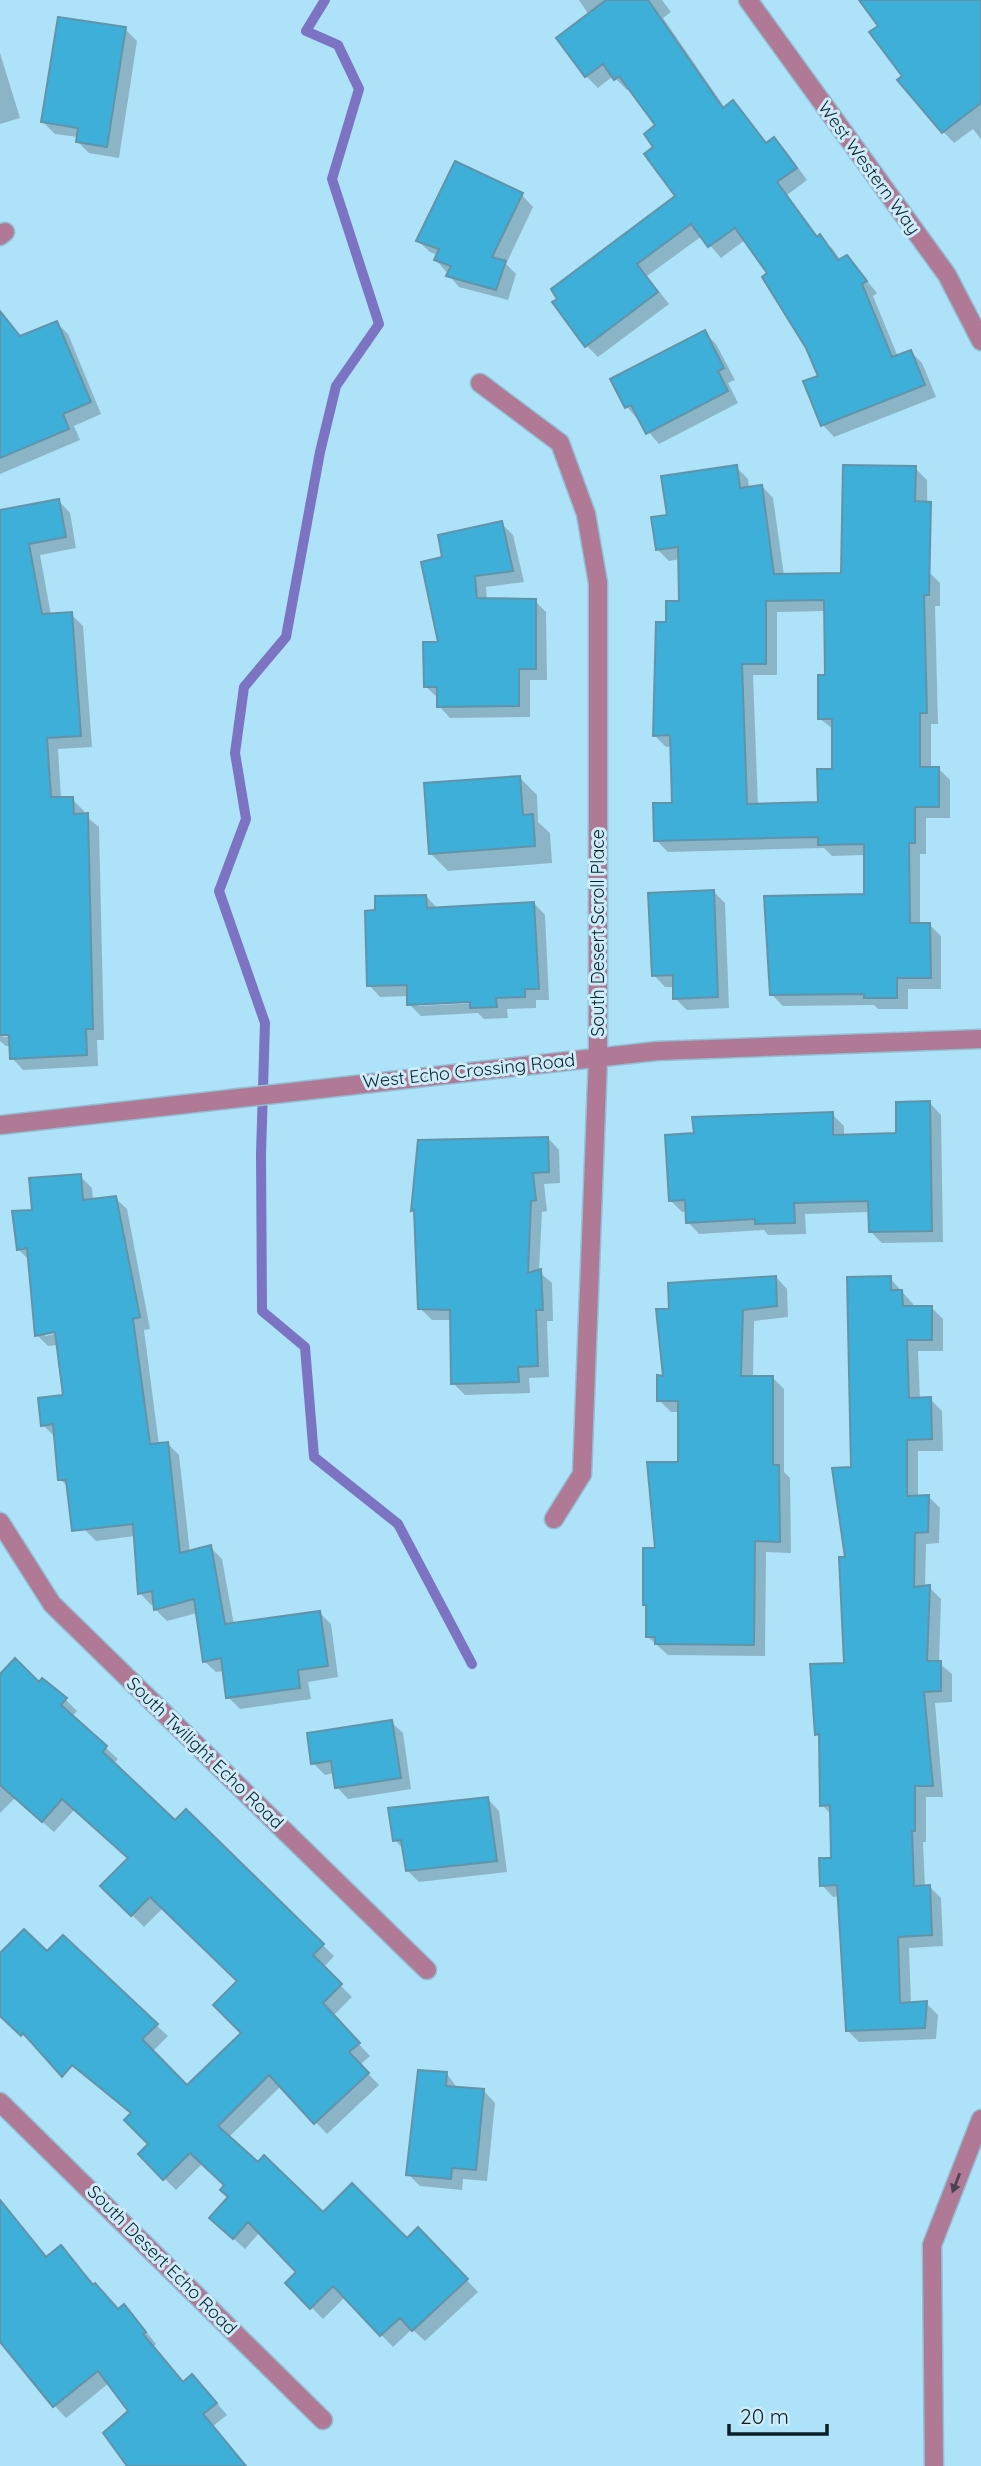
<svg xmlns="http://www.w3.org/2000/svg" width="981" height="2466" viewBox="0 0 981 2466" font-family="Quicksand,sans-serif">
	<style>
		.shadow { fill: #0003; fill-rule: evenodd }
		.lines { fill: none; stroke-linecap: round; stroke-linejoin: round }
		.stream { stroke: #7c74c2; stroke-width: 10 }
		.building { fill: #3dafd9; stroke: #6294a9; stroke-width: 2; fill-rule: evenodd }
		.minor-casing { stroke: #91bfd3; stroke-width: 21 }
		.minor { stroke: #b07996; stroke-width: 18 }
		.oneway { fill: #4d4353 }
		.labels { text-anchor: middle; stroke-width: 6; stroke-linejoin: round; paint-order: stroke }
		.street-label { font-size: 18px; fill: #0b1f27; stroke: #cdecf9 }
	</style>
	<rect width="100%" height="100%" fill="#aee2f9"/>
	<g class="shadow">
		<polygon points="579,0 662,0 671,12 663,18 725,108 733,102 768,144 774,139 786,151 807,180 787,195 819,238 832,248 841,261 847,257 877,293 873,296 898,357 911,352 922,363 936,397 834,437 823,425 806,382 820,377 808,347 770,273 745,240 721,258 702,236 647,276 669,304 598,357 586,345 677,197 656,147 658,126 630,88 627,90 613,76 598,88 586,76 589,15"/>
		<polygon points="861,0 976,0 981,6 981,139 973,129 954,143 917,104 899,80 904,76 880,26"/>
		<polygon points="125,29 137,41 119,158 89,153 77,141 78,137 55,134 43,122"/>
		<polygon points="0,53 20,118 0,124"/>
		<polygon points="522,195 533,207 506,264 516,274 508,300 459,287 436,260 438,255 430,252 418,241"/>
		<polygon points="57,323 68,334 101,414 74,426 80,440 0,474 0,339 21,338"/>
		<polygon points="704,332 716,344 735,380 728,383 738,403 659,444 627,407"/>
		<path d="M736,467L748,479L749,488L762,486L773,498L784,575L843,574L915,468L927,480L928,571L940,583V606H935L938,724H931V768H938L950,780V818H926V854H920V924H929L941,936V989H908V1009H878L874,1005L783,1006L772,995L866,895L865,855L832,856L824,848L668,852L656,840L673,804L672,746L666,747L654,735L668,624L681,603L680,559L669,561L657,549L669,516ZM826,611L827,677L819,718L834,730V770L819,804L758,806L753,675H777V612Z"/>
		<path d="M59,501L70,513L76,548L40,555L51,615L71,614L83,626L92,747L58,749L61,799H72L84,811V815L99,827L104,1040H97L98,1066L23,1070L12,1058L11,1046H6L0,1041V512ZM3,1033L18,1036L3,1037Z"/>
		<polygon points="501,523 513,535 524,582 486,587 487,600 535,601 546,612 547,680 530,680 530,717 450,718 439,706 438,698 425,686 440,644 444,558"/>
		<polygon points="519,777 537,795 538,822 550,833 552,863 448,871 430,853"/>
		<polygon points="713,891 725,903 729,1008 687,1010 675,998 675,987 665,987 654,975"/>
		<path d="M426,896L438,909L534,903L545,915L549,1000H536V1008L507,1009L508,1018L484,1019L478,1013L421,1016L409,1004V996L380,997L369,985L377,912ZM479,1000V1003L418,1006V1002Z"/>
		<polygon points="930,1103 941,1115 943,1242 882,1243 870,1231 870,1212 805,1214 806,1234 768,1235 764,1230 699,1234 688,1222 687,1211 682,1212 670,1200 695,1135 832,1114 844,1126 844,1136 898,1135"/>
		<polygon points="548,1138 559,1150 560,1183 544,1184 547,1211 542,1212 539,1272 552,1283 553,1321 547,1321 549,1377 529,1378 530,1393 465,1395 453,1383 452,1320 432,1320 420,1308 416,1213 412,1210"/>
		<path d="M80,1176L92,1188L93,1200L115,1198L127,1209L150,1329L144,1330L159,1445L168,1444L179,1455L190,1553L210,1547L222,1559L234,1625L319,1612L331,1624L338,1677L308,1682L311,1699L240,1709L228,1697L225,1671L216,1672L204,1661L197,1613L167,1621L155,1609V1604L151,1605L140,1593L135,1536L96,1541L72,1517L69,1488L60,1479L55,1437L43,1425L65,1396L58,1345L48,1346L37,1335L30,1261L18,1249L33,1211ZM63,1329L64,1332L45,1336V1332Z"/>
		<polygon points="776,1277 787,1289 788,1317 754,1321 753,1377 772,1377 784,1389 784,1472 790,1478 791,1553 766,1552 765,1656 668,1655 648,1637 648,1609 644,1605 680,1464 680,1412 671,1412 659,1400 665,1377 671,1311"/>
		<polygon points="890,1278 913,1304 913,1308 931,1307 943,1319 943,1351 918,1351 920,1399 930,1399 942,1411 943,1451 918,1451 918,1497 929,1497 940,1508 939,1543 926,1544 925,1588 929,1587 941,1599 939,1663 952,1674 952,1702 935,1703 943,1797 926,1797 926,1842 923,1842 925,1887 930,1887 941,1898 943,1946 909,1948 911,2004 926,2003 938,2015 936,2039 859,2042 847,2030 839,1896 833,1897 822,1885 832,1860 832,1815 822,1805 821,1738 817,1734 845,1665 853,1469"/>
		<polygon points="0,1676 39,1684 42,1681 66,1700 77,1711 72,1717 118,1759 113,1764 175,1822 186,1812 334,1956 323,1968 352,1997 333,2016 370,2056 360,2065 379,2085 327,2134 281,2086 228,2138 323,2214 407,2240 430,2241 478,2292 425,2341 412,2329 393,2347 345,2297 323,2319 287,2283 299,2272 260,2232 245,2249 223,2229 230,2197 226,2185 203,2163 176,2190 140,2154 151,2145 132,2114 98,2084 117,2034 63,2074 0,2013 0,1955 47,1954 156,2025 168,2036 152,2052 187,2087 243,2033 240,1981 163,1908 144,1927 103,1886 130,1859 75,1809 54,1832 15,1798 0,1813"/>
		<polygon points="391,1722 403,1733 411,1789 348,1799 337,1787 335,1773 325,1775 313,1763"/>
		<polygon points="488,1799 499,1811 507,1872 419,1882 408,1871 404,1850 395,1840"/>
		<polygon points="447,2074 458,2089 484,2091 495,2103 487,2181 463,2179 462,2190 420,2186 408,2174"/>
		<polygon points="0,2199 47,2259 61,2248 119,2311 135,2318 156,2344 153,2347 184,2383 204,2388 227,2415 213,2426 246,2466 129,2466 131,2411 109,2383 66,2418 55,2406 0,2339"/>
	</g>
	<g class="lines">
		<polyline class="stream" points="325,0 306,31 338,45 359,89 332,179 379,324 336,386 320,452 286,637 244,687 235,753 246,819 219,891 265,1023 261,1154 262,1311 305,1347 314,1457 398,1524 472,1664"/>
	</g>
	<g class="building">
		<polygon points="606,0 648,0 723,108 733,100 766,143 774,137 797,168 777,182 817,237 820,234 838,260 847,255 867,281 862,284 892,357 911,350 925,385 821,426 803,381 818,376 806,348 762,277 767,273 735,228 708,247 691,224 637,264 658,292 585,347 552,302 557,299 551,289 675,196 644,154 653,147 644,134 655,125 619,76 614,80 603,64 585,77 556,38"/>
		<polygon points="859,0 981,0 981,103 942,133 897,80 902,76 869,32 878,26"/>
		<polygon points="58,17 126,27 107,147 76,142 78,128 41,122"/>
		<polygon points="455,161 523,193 492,257 506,261 496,290 446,276 451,266 434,260 439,249 416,241"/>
		<polygon points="0,311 20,336 57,321 91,402 63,414 69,429 0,458"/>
		<polygon points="705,330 724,368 718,371 728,391 646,434 631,405 625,408 610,379"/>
		<path d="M737,465L740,488L762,485L774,574L841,573L843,465L916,466L915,501L931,502L929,595H924L927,713H920V767H939V807H915V843H909L910,923H930L931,978H897V998H864V994L770,995L764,896L864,894V844L818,845V837L654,841L653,803H672L670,735L653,736L656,622H666V601H679L678,547L656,550L651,517L667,515L661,476ZM824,600L825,675H818V719H832V769H817L818,802L747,804L742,664H766V601Z"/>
		<polygon points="59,499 66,537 29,544 42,614 72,612 81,736 47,738 51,797 73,797 74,814 88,813 93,1029 86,1029 87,1055 10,1059 9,1035 0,1035 0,510"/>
		<polygon points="502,521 513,571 475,576 477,598 536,599 536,669 519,669 519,706 437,707 437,687 424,687 423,642 438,642 421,562 442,557 438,535"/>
		<polygon points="520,776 523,815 533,814 535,846 429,854 424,783"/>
		<polygon points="714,890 718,997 673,999 673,975 652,976 648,893"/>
		<polygon points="426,895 427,908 534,902 539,989 525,989 525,997 496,998 497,1007 470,1008 470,1002 407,1005 407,985 367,986 365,911 375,910 375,896"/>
		<polygon points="930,1101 932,1231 869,1232 868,1201 794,1203 795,1223 755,1224 755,1219 686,1223 685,1200 669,1201 665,1135 694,1133 692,1117 833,1112 833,1135 896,1133 896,1102"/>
		<polygon points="548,1137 549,1172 533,1173 536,1200 531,1201 528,1273 541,1269 543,1310 536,1310 538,1366 518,1367 519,1382 451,1384 450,1310 418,1309 414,1210 411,1211 418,1140"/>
		<polygon points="81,1174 83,1200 116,1196 140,1317 133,1319 150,1444 168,1442 180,1553 211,1545 225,1624 320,1611 328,1666 298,1670 300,1688 226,1698 221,1658 203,1662 194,1599 154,1610 152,1591 138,1594 133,1524 72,1531 66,1480 58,1480 53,1424 41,1426 38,1398 63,1395 55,1332 35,1336 27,1248 17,1250 12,1211 32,1210 29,1178"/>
		<polygon points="776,1276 777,1306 743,1310 741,1376 773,1376 773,1465 779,1465 780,1542 755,1541 754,1645 655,1644 655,1637 646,1637 646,1605 643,1605 643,1548 655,1548 647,1462 678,1462 678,1401 657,1401 657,1375 663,1376 656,1309 669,1309 668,1283"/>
		<polygon points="891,1276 891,1290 902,1290 903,1306 932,1306 932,1340 907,1340 909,1398 931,1397 932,1439 907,1440 907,1496 929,1495 928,1532 915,1533 914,1587 930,1585 927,1661 941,1661 941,1691 924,1692 933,1786 915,1786 915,1831 912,1831 914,1886 930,1885 932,1935 898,1937 900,2003 927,2001 925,2028 846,2031 837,1885 820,1886 819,1858 831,1858 830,1805 820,1806 819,1734 815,1735 810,1664 844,1663 839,1557 845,1557 832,1468 851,1467 847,1277"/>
		<polygon points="15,1658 39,1682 42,1678 67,1698 61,1705 107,1746 103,1752 175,1820 186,1809 324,1944 313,1955 342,1984 323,2003 360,2043 349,2052 369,2073 314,2124 269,2075 218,2126 258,2162 264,2155 323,2212 352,2183 407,2238 418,2227 468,2279 412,2331 400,2318 380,2336 333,2286 310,2309 285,2283 296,2272 248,2222 233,2239 209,2218 228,2197 220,2190 224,2185 190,2153 163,2180 138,2154 148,2144 124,2120 131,2113 72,2065 62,2077 23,2033 21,2036 0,2016 0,1953 24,1929 47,1951 63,1935 158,2024 142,2039 187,2085 241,2033 213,2005 237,1981 150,1897 131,1916 100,1886 128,1858 62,1799 42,1822 0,1785 0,1674"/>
		<polygon points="392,1720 401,1778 335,1788 331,1761 311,1764 307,1733"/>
		<polygon points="488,1797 497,1861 406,1871 401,1840 393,1841 388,1808"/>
		<polygon points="418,2070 447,2072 446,2086 484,2089 476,2170 452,2168 451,2179 406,2175"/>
		<polygon points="0,2200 46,2257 61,2245 93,2285 95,2283 118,2309 124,2304 146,2332 143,2334 183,2382 192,2374 217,2403 203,2414 246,2466 127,2466 103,2433 128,2411 98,2371 53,2407 0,2342"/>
	</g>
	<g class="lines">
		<defs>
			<g id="minor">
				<polyline points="748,0 947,275 981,341"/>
				<polyline points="0,236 5,232"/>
				<polyline points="480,383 560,443 586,514 598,583 598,1057 582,1474 554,1519"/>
				<polyline points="0,1125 657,1051 981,1039"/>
				<polyline points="0,1522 52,1604 427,1970"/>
				<polyline points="0,2102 323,2420"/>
				<polyline points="934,2466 932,2245 981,2119"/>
			</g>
		</defs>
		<use href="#minor" class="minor-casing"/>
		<use href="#minor" class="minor"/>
	</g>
	<defs><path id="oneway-solid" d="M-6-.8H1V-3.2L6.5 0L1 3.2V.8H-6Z" transform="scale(1.75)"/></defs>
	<use class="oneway" href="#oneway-solid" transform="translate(956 2183) rotate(111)"/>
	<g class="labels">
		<g class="street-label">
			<text transform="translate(869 168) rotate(54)" y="6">West Western Way</text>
			<text transform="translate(598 933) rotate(-90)" y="6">South Desert Scroll Place</text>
			<text transform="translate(469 1071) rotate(-6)" y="6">West Echo Crossing Road</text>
			<text transform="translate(205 1753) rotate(44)" y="6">South Twilight Echo Road</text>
			<text transform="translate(162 2260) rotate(45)" y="6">South Desert Echo Road</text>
		</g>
	</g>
	<path d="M729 2424v10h98v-10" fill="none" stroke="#0b1f27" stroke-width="3.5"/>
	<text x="740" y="2424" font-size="21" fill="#0b1f27" stroke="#cdecf9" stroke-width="5" paint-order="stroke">20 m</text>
</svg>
